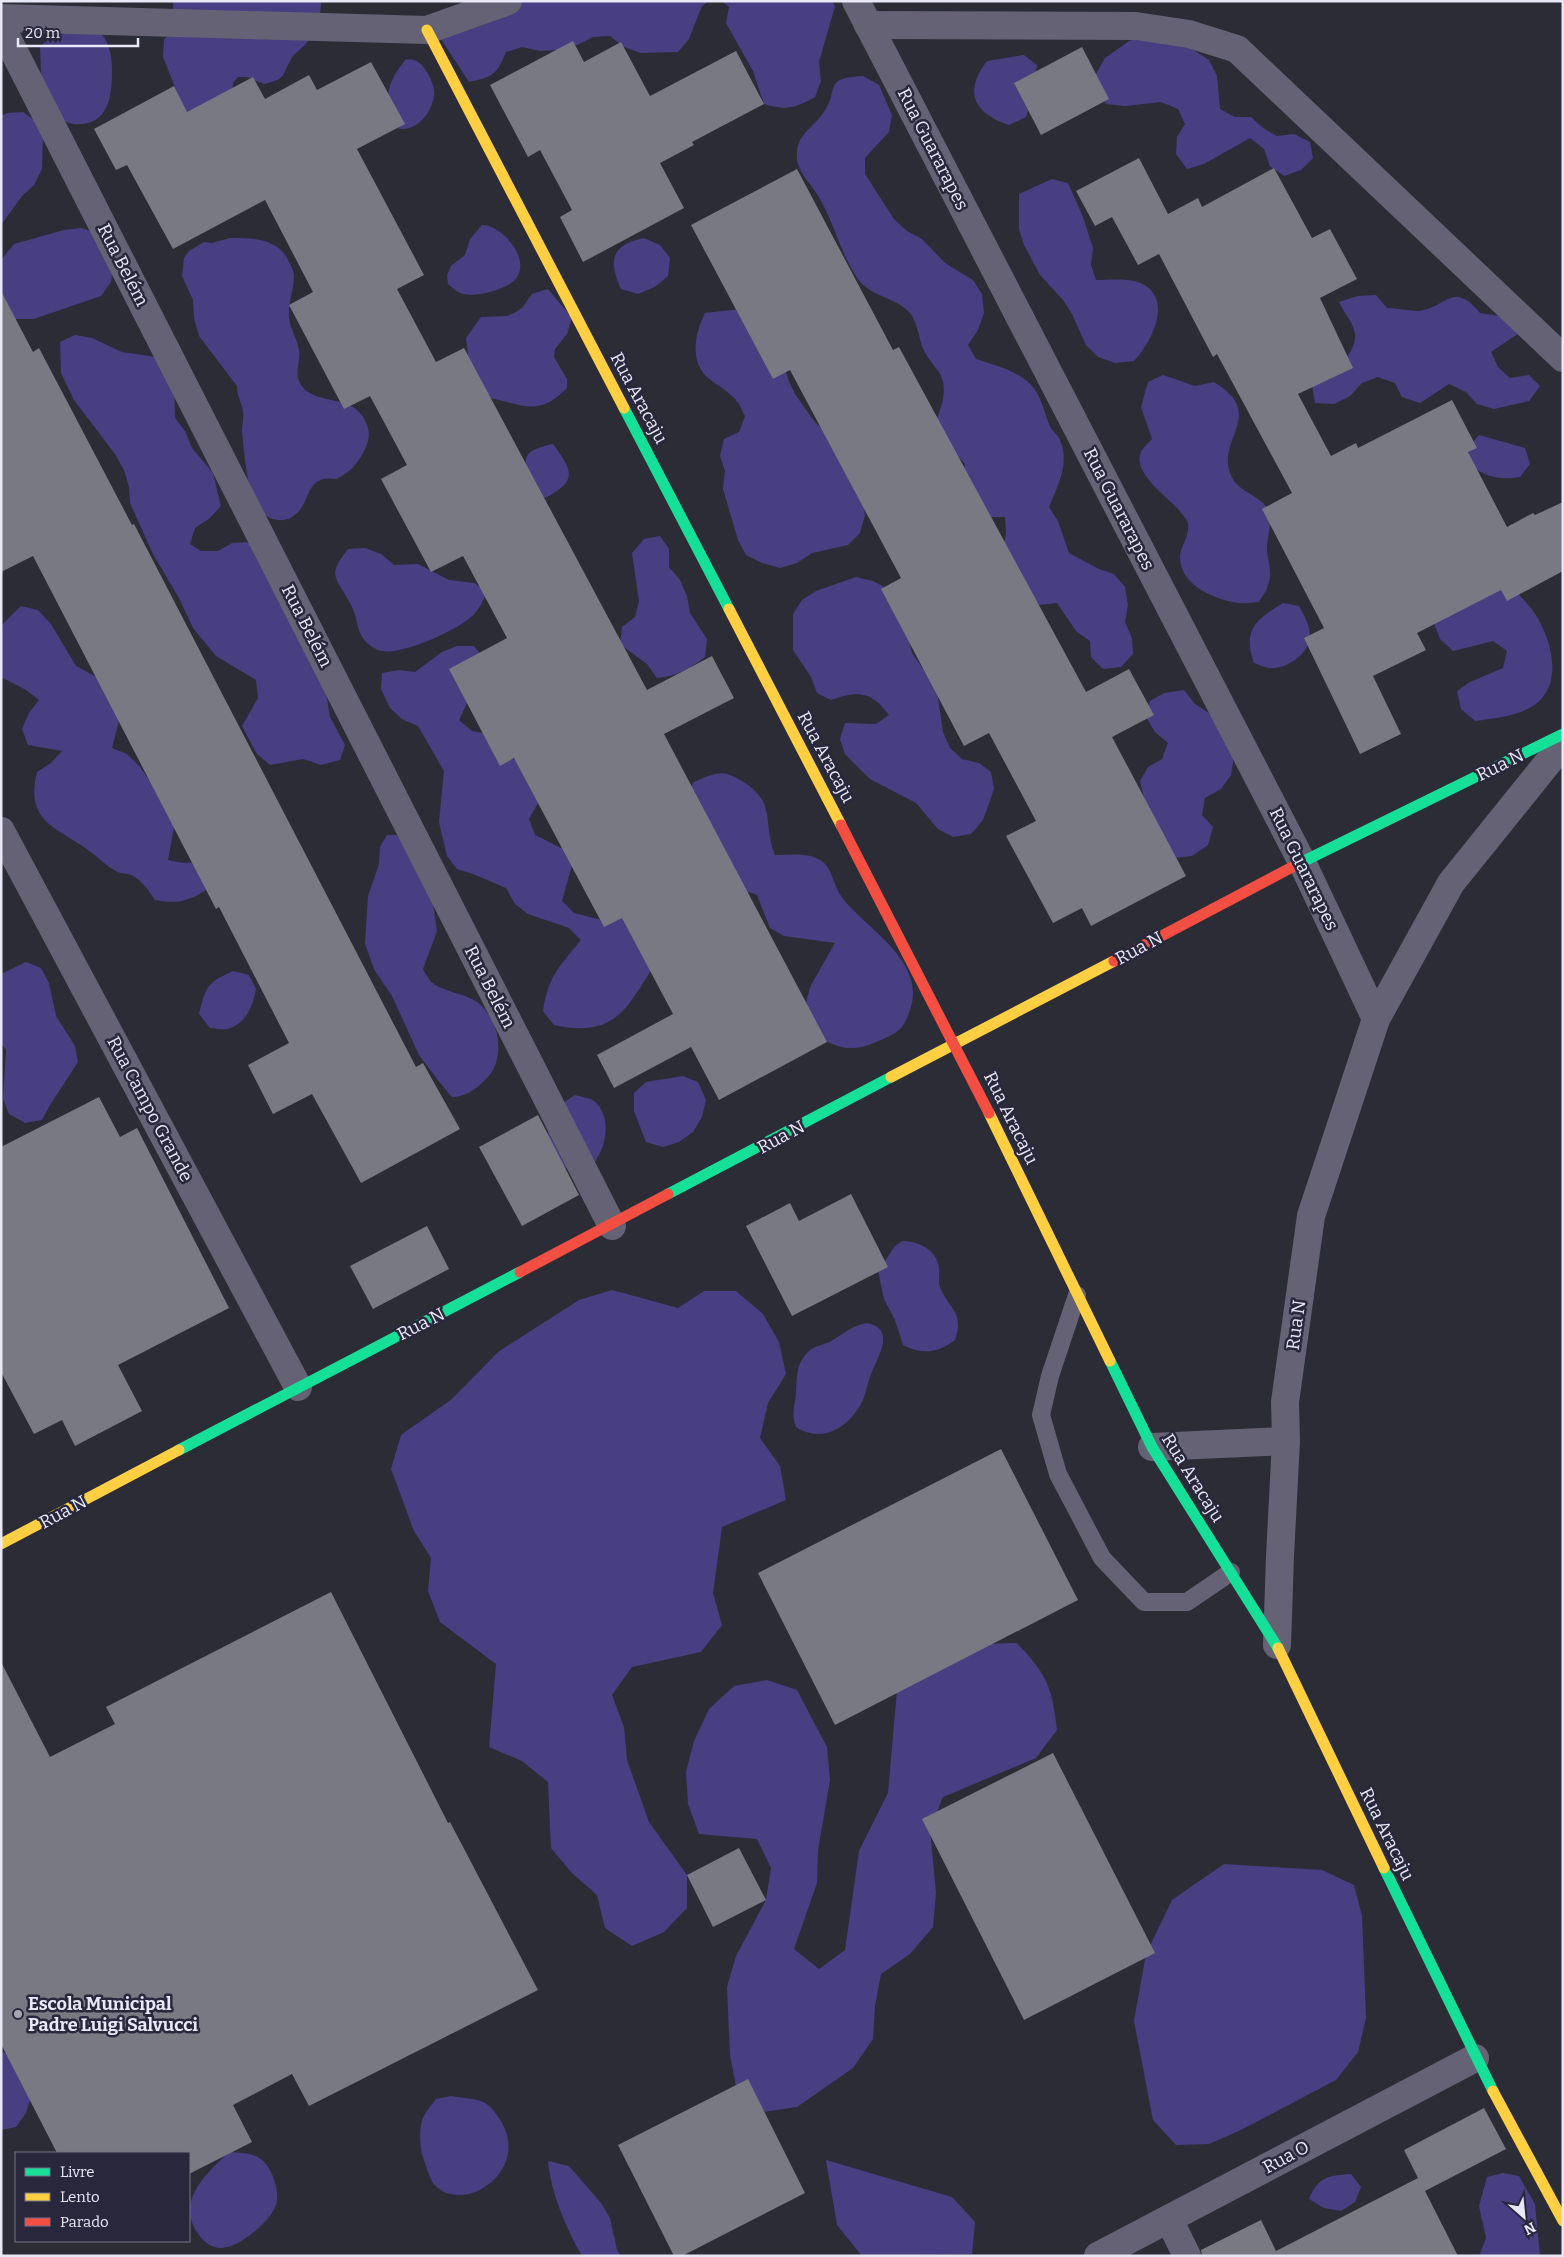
<svg xmlns="http://www.w3.org/2000/svg" width="1564" height="2257" viewBox="0 0 1564 2257" font-family="Bitter,serif">
	<style>
		.green { fill: #483e82 }
		.building { fill: #797983 }
		.lines { fill: none; stroke-linecap: round; stroke-linejoin: round }
		.lane { stroke: #646274; stroke-width: 18 }
		.street { stroke: #646274; stroke-width: 28 }
		.fast { stroke: #16e098; stroke-width: 11 }
		.slow { stroke: #ffcf43; stroke-width: 11 }
		.jam { stroke: #f24e42; stroke-width: 11 }
		.poi-dot { fill: #a6a6b3; stroke: #28273c; stroke-width: 2 }
		.labels { text-anchor: middle; stroke-width: 5; stroke-linejoin: round; paint-order: stroke }
		.street-label { font-size: 18px; fill: #e8e8f6; stroke: #28273c }
		.poi-label { font-size: 18px; font-weight: bold; fill: #e8e8f6; stroke: #28273c; text-anchor: start }
	</style>
	<rect width="100%" height="100%" fill="#2c2c37"/>
	<g class="green">
		<path d="M173,1H321C321,18 316,33 305,45C301,49 296,52 293,56C281,74 289,78 264,84L247,77H238L233,83L232,110L196,140L163,57L164,40L174,27Z"/>
		<path d="M520,1H709L702,6L689,39L678,52L641,53L624,47L610,36L593,37L577,45L558,50L540,51L522,47L506,52C497,75 492,77 469,82L441,39Z"/>
		<path d="M722,1H832L835,6L819,62L821,81L815,97C795,108 787,111 764,104L753,71L726,23L729,7Z"/>
		<path d="M67,29L100,32C110,43 112,57 112,71C112,98 108,127 73,124C67,123 60,119 55,117L42,95L40,47L48,39Z"/>
		<polygon points="1148,36 1180,41 1209,60 1217,76 1220,109 1235,117 1251,117 1263,128 1277,136 1294,134 1310,142 1313,158 1301,170 1284,176 1270,166 1264,149 1250,138 1204,164 1187,169 1176,154 1177,137 1185,124 1178,109 1161,102 1125,106 1106,104 1098,91 1096,74 1105,58 1129,41"/>
		<path d="M1024,55L1037,65L1032,100L1026,117L1009,125C974,113 963,92 987,61Z"/>
		<path d="M406,59C409,60 412,59 414,60C425,63 436,86 434,96C431,117 410,138 390,125C386,94 386,84 406,59Z"/>
		<path d="M863,76L879,85L892,115L889,132L865,158V174L894,219L907,231L922,239L945,263L973,280L982,294L984,313L978,330L968,345L976,359C997,366 1028,373 1038,395C1043,404 1045,414 1049,424C1051,430 1057,434 1060,440C1070,464 1058,485 1049,507L1058,521L1069,553L1099,569L1114,574L1125,587L1128,605L1125,622L1132,638L1133,654L1121,667L1103,669L1091,657L1090,641L1076,631L1057,603L1039,605L1025,596L1002,551L1006,534L1005,517H987L962,481L965,464L942,439L936,421C942,407 949,385 938,371C931,361 927,358 922,346C919,336 916,318 908,311C894,297 870,296 858,279C840,253 834,221 817,194C808,180 795,170 797,151C798,135 816,124 824,112C840,89 822,78 863,76Z"/>
		<polygon points="23,112 37,122 43,136 42,169 34,185 22,196 1,225 1,116 7,113"/>
		<path d="M1052,179L1068,183L1083,217L1093,248L1091,265L1096,280C1110,280 1134,277 1146,286C1172,304 1150,344 1134,361L1115,363L1098,357L1086,345L1072,314L1063,300L1040,275L1024,245L1019,229V194Z"/>
		<path d="M482,225C502,225 530,258 517,277C510,289 477,297 464,294C457,293 453,288 448,284L447,275L451,266L465,255L470,239Z"/>
		<polygon points="82,228 98,234 113,266 111,282 101,296 34,319 1,319 1,260 14,244 64,230"/>
		<path d="M230,238C253,238 279,238 289,262C291,266 294,271 294,276C294,289 288,303 289,317C290,329 297,338 299,350C301,361 294,373 300,383C313,408 356,391 367,425C370,433 369,439 366,447C360,461 350,473 336,479C303,474 313,504 292,517C285,521 278,521 270,518C265,515 259,511 256,506C247,488 244,451 242,431C242,425 244,418 243,412C242,403 237,396 237,386L199,336L194,318L193,300L182,276L184,258L189,251L204,242L212,243Z"/>
		<path d="M644,238L660,245L670,258L668,276L655,287L638,294L621,289C608,260 611,245 644,238Z"/>
		<path d="M548,289L572,318L567,334L555,349L554,357L567,379V388C535,422 516,399 480,397L463,361L468,354L466,338L481,317L507,316L514,313L522,308L532,294Z"/>
		<path d="M1376,295L1387,308C1397,308 1409,311 1419,311C1446,308 1453,280 1480,313L1512,318L1519,333L1491,352L1498,367L1510,378L1529,375L1540,386L1529,401L1494,409L1477,404L1466,392L1449,384L1420,403L1402,397L1395,383L1378,377L1362,383L1350,396L1334,404L1315,403L1312,386C1328,373 1357,357 1355,334C1354,324 1343,311 1339,302L1358,296Z"/>
		<path d="M741,309L780,347L788,379L795,394L814,421L839,446L863,497L865,515L860,533L848,545L812,553L797,563L780,568L762,563L746,555L738,540L723,489L725,471L720,456L724,439L739,432L745,416C742,411 740,404 736,400C728,391 717,385 708,378C689,361 695,333 705,313Z"/>
		<polygon points="75,335 92,338 122,352 156,357 174,381 175,418 185,431 192,448 213,473 221,506 210,518 195,528 190,544 201,551 218,551 232,543 250,542 324,680 330,717 345,745 340,760 321,765 303,759 270,765 257,754 242,726 258,698 256,680 216,656 193,628 179,598 153,554 130,503 129,487 124,470 115,454 74,400 61,373 60,342"/>
		<path d="M1163,375L1195,386L1214,382C1267,414 1217,438 1230,473C1236,490 1251,492 1263,503C1277,517 1266,535 1267,551C1268,563 1273,572 1268,585C1267,591 1262,596 1259,602C1253,602 1246,604 1240,603C1215,600 1179,585 1180,556C1181,545 1190,536 1188,523C1187,520 1184,516 1182,514C1171,498 1129,473 1142,450C1145,446 1149,442 1152,439L1141,407L1148,382Z"/>
		<path d="M1479,435L1525,448L1530,464L1520,477C1498,480 1489,478 1470,465L1468,448Z"/>
		<path d="M553,444C573,471 578,481 545,498L537,494C526,465 513,452 553,444Z"/>
		<path d="M660,536L669,549V567L680,580L687,596L690,613L707,639L705,657C689,669 677,676 657,678L647,664L620,644L622,627L635,617L639,601L632,553L644,539Z"/>
		<path d="M365,548L381,554L394,565L418,564L449,580L474,583L481,588L485,596C482,604 477,612 470,618C455,631 397,658 378,650C353,638 361,622 350,603C335,575 327,576 348,549Z"/>
		<path d="M856,577L873,581L888,589L900,603L912,653L932,682L938,698L943,732L950,748L962,759L979,763L991,772L994,789L983,820L971,834L953,837L938,829L916,803L870,779L845,754L840,739L845,723L876,724L889,715C872,692 859,690 831,700L817,693L811,677L793,650V614L802,600L816,591Z"/>
		<path d="M1514,589C1521,597 1530,606 1536,615C1553,643 1564,688 1531,707C1514,717 1493,718 1475,721L1461,709L1457,691L1470,682L1503,668L1507,651L1493,641L1453,651L1440,639L1434,623L1454,594Z"/>
		<path d="M1283,603L1299,606C1304,615 1309,624 1310,635C1311,653 1286,670 1269,668C1264,667 1259,665 1254,663C1242,630 1256,620 1283,603Z"/>
		<path d="M21,606L38,610L51,624L76,666L106,682L121,713L112,748L127,754L140,767L171,811L174,827L168,860L183,863L201,862L206,890C186,902 178,904 155,900C149,891 141,879 131,875C126,873 120,874 116,871C106,866 97,856 88,850C55,826 25,822 37,772L51,763L62,751L28,745L22,729L29,713L39,700L26,690L1,677V626Z"/>
		<path d="M457,646H474L485,660L482,694L467,703L459,720L472,731L488,734L508,760L525,757L538,803L529,819L535,835L565,850L572,865L562,901L574,913L606,921L694,782C704,778 716,771 727,774C742,779 760,791 765,806C770,822 767,836 775,855C792,855 809,852 823,862C832,869 834,886 841,896C863,927 925,959 911,1007C904,1030 898,1033 876,1042C853,1053 836,1048 815,1035L806,1002L811,985L835,943L784,936L770,928L757,895L740,889C724,902 708,915 692,927C685,933 677,938 671,944C631,988 630,1042 554,1025L543,1011C548,976 560,966 581,940L569,928L528,914L515,904L506,888L473,874L457,869L447,856L439,822L444,771L418,726L402,719L390,708L381,689L382,673L399,670L415,672L442,652Z"/>
		<polygon points="1184,690 1195,704 1209,713 1221,725 1234,756 1231,775 1221,789 1205,798 1202,815 1213,827 1208,845 1192,856 1174,858 1144,798 1140,781 1148,767 1162,759 1168,743 1155,732 1146,717 1150,701 1164,693"/>
		<path d="M387,835H397L405,840L433,904L437,931L423,969C425,973 428,978 431,982C443,992 464,993 477,1002C500,1019 507,1060 485,1080C476,1089 466,1097 452,1097L441,1084L419,1055L392,996L374,969L365,944L368,896L379,864L380,847Z"/>
		<polygon points="26,962 41,968 49,983 56,1016 75,1046 78,1062 50,1105 42,1120 25,1123 9,1114 3,1099 6,1050 1,1043 1,974"/>
		<path d="M233,971L249,975L256,989C253,1006 246,1024 227,1029C222,1030 215,1028 210,1028L199,1014C206,986 207,983 233,971Z"/>
		<polygon points="683,1076 698,1082 706,1100 702,1117 693,1132 679,1142 663,1147 646,1142 634,1111 634,1093 646,1082"/>
		<path d="M575,1095C581,1097 590,1098 594,1101C612,1115 607,1147 594,1163C591,1167 582,1169 577,1172C572,1170 566,1169 562,1166C549,1158 544,1129 552,1116C557,1106 566,1101 575,1095Z"/>
		<path d="M902,1241C919,1241 937,1250 939,1268C940,1274 938,1281 940,1287C948,1308 965,1312 955,1340C938,1353 922,1355 903,1345L895,1320L884,1299L878,1271L895,1246Z"/>
		<polygon points="612,1290 678,1308 704,1291 736,1291 763,1314 779,1342 786,1374 768,1403 760,1438 780,1466 786,1500 722,1527 713,1593 722,1625 701,1652 632,1667 612,1695 624,1727 627,1760 649,1822 687,1875 687,1908 664,1932 632,1946 605,1928 597,1895 572,1873 551,1848 548,1782 522,1761 489,1747 496,1664 440,1622 428,1591 431,1558 414,1531 391,1469 401,1435 452,1399 498,1352 579,1300"/>
		<path d="M867,1323C898,1329 876,1360 870,1377C867,1385 866,1394 862,1402C849,1428 821,1444 796,1427C791,1414 795,1406 796,1393C797,1376 796,1363 809,1351C815,1345 826,1345 833,1340C844,1333 854,1325 867,1323Z"/>
		<path d="M1017,1643C1047,1675 1052,1686 1057,1730L1036,1758L943,1797L930,1829L936,1893L933,1927L910,1954L881,1974L875,2006L873,2039L853,2068L797,2107L763,2112L737,2091L730,2056L727,1987L736,1956L766,1900L771,1868L757,1839L699,1834L688,1804L686,1772L694,1741L709,1709L734,1686L767,1680L797,1690L827,1747L830,1780L818,1850L817,1883L794,1949L819,1969L845,1950L859,1851L888,1793L897,1690L983,1644Z"/>
		<polygon points="1224,1864 1322,1870 1354,1885 1362,1916 1366,2018 1358,2052 1336,2080 1241,2130 1209,2144 1176,2145 1153,2120 1134,2021 1146,1954 1172,1900"/>
		<polygon points="1,2052 12,2054 31,2097 26,2113 16,2127 1,2130"/>
		<path d="M451,2096C461,2098 476,2098 485,2103C492,2107 498,2116 502,2123C530,2173 461,2216 434,2184C430,2179 427,2169 425,2163C420,2152 418,2129 423,2118C425,2112 432,2105 436,2099Z"/>
		<path d="M229,2152C240,2153 253,2152 262,2160C273,2169 280,2192 276,2205C271,2221 238,2249 221,2248C212,2248 204,2242 199,2235C174,2202 206,2174 229,2152Z"/>
		<polygon points="826,2160 952,2197 975,2222 972,2254 862,2256 837,2225"/>
		<path d="M548,2161L569,2166L601,2203L610,2218L617,2250L621,2256H582C566,2228 551,2193 548,2161Z"/>
		<polygon points="1503,2173 1519,2176 1535,2204 1540,2256 1479,2256 1486,2238 1479,2206 1487,2177"/>
		<path d="M1351,2174L1361,2187L1355,2202L1341,2211L1324,2208L1309,2199C1319,2176 1328,2176 1351,2174Z"/>
	</g>
	<g class="building">
		<polygon points="573,41 584,62 621,42 650,96 736,51 764,104 692,142 694,145 660,163 684,208 583,262 560,217 572,210 540,150 528,157 490,85"/>
		<polygon points="1082,47 1109,99 1041,135 1014,83"/>
		<polygon points="371,62 405,124 357,149 424,275 397,289 436,362 464,348 647,690 712,656 734,698 664,734 827,1042 719,1100 691,1047 614,1088 597,1055 673,1014 622,918 604,927 514,758 500,766 449,669 507,638 463,556 431,572 381,479 407,465 370,396 344,409 289,305 313,292 265,200 173,249 127,165 116,170 94,129 174,86 187,112 253,77 265,99 309,75 317,90"/>
		<polygon points="1139,158 1168,214 1198,198 1202,207 1274,168 1312,238 1330,229 1357,279 1320,298 1353,368 1298,394 1331,456 1356,443 1358,448 1452,400 1477,448 1468,452 1507,527 1533,513 1535,515 1563,502 1563,571 1507,601 1501,590 1417,633 1426,650 1373,676 1401,734 1360,754 1304,638 1324,628 1262,509 1292,493 1217,354 1213,357 1159,254 1138,265 1112,217 1095,226 1076,191"/>
		<polygon points="797,169 893,350 899,347 1086,692 1129,669 1154,715 1112,737 1186,876 1091,926 1082,908 1053,923 1006,836 1036,821 989,733 964,746 881,589 901,578 790,370 773,379 691,225"/>
		<polygon points="1,291 33,352 39,348 132,525 134,524 416,1067 423,1063 460,1129 361,1183 312,1094 273,1114 248,1065 289,1043 219,907 216,909 33,556 1,572"/>
		<polygon points="99,1097 120,1137 137,1128 229,1308 118,1365 142,1411 75,1446 62,1420 34,1434 1,1372 1,1147"/>
		<polygon points="538,1115 579,1195 522,1226 479,1147"/>
		<polygon points="851,1194 888,1267 792,1316 746,1226 790,1203 799,1221"/>
		<polygon points="427,1226 449,1269 373,1309 350,1266"/>
		<polygon points="1001,1449 1078,1600 835,1725 758,1573"/>
		<polygon points="331,1592 448,1823 450,1822 538,1990 309,2106 292,2074 233,2105 252,2142 189,2174 189,2153 57,2153 1,2044 1,1662 50,1757 115,1724 106,1707"/>
		<polygon points="1053,1753 1155,1953 1024,2020 922,1819"/>
		<polygon points="739,1848 766,1900 713,1927 687,1875"/>
		<polygon points="748,2079 805,2193 682,2256 674,2256 618,2145"/>
		<polygon points="1484,2108 1506,2149 1425,2191 1458,2256 1202,2256 1201,2250 1261,2220 1276,2251 1418,2178 1404,2150"/>
	</g>
	<g class="lines">
		<polyline class="lane" points="1077,1295 1050,1376 1041,1415 1058,1474 1102,1558 1144,1602 1187,1602 1231,1572"/>
		<g class="street">
			<polyline points="856,1 1302,862 1376,1019"/>
			<polyline points="1,18 427,30 508,1"/>
			<polyline points="868,25 1136,26 1189,34 1237,49 1563,358"/>
			<polyline points="1,26 612,1226"/>
			<polyline points="1,831 298,1387"/>
			<polyline points="1152,1447 1286,1441"/>
			<polyline points="1277,1645 1280,1556 1286,1441 1285,1402 1311,1216 1376,1019 1451,883 1563,744"/>
			<polyline points="1169,2219 1187,2256"/>
			<polyline points="1098,2256 1475,2058"/>
		</g>
		<g class="fast">
			<polyline points="624,408 729,609"/>
			<polyline points="1298,864 1563,734"/>
			<polyline points="668,1194 891,1077"/>
			<polyline points="1110,1361 1152,1447 1278,1648"/>
			<polyline points="179,1450 520,1272"/>
			<polyline points="1384,1868 1493,2091"/>
		</g>
		<g class="slow">
			<polyline points="427,30 624,408"/>
			<polyline points="729,609 841,825"/>
			<polyline points="891,1077 1114,961"/>
			<polyline points="989,1113 1110,1361"/>
			<polyline points="1,1544 179,1450"/>
			<polyline points="1278,1648 1384,1868"/>
			<polyline points="1493,2091 1563,2221"/>
		</g>
		<g class="jam">
			<polyline points="841,825 989,1113"/>
			<polyline points="1114,961 1298,864"/>
			<polyline points="520,1272 668,1194"/>
		</g>
	</g>
	<circle class="poi-dot" cx="18" cy="2014" r="5"/>
	<g class="labels">
		<g class="street-label">
			<text transform="translate(933 149) rotate(63)" y="6">Rua Guararapes</text>
			<text transform="translate(123 265) rotate(63)" y="6">Rua Belém</text>
			<text transform="translate(639 398) rotate(62)" y="6">Rua Aracaju</text>
			<text transform="translate(1119 509) rotate(63)" y="6">Rua Guararapes</text>
			<text transform="translate(307 626) rotate(63)" y="6">Rua Belém</text>
			<text transform="translate(826 757) rotate(62)" y="6">Rua Aracaju</text>
			<text transform="translate(1500 765) rotate(-26)" y="6">Rua N</text>
			<text transform="translate(1304 869) rotate(64)" y="6">Rua Guararapes</text>
			<text transform="translate(1139 948) rotate(-28)" y="6">Rua N</text>
			<text transform="translate(490 987) rotate(63)" y="6">Rua Belém</text>
			<text transform="translate(150 1109) rotate(62)" y="6">Rua Campo Grande</text>
			<text transform="translate(1011 1118) rotate(64)" y="6">Rua Aracaju</text>
			<text transform="translate(781 1137) rotate(-28)" y="6">Rua N</text>
			<text transform="translate(421 1324) rotate(-27)" y="6">Rua N</text>
			<text transform="translate(1296 1325) rotate(-82)" y="6">Rua N</text>
			<text transform="translate(1193 1478) rotate(58)" y="6">Rua Aracaju</text>
			<text transform="translate(63 1512) rotate(-28)" y="6">Rua N</text>
			<text transform="translate(1387 1834) rotate(64)" y="6">Rua Aracaju</text>
			<text transform="translate(1286 2157) rotate(-28)" y="6">Rua O</text>
		</g>
		<g class="poi-label">
			<text x="28" y="2010">Escola Municipal<tspan x="28" dy="21">Padre Luigi Salvucci</tspan></text>
		</g>
	</g>
	<rect width="1564" height="2257" fill="none" stroke="#e8e8f6" stroke-width="5"/>
	<rect x="15" y="2152" width="175" height="90" fill="#28273c" stroke="#757486"/>
	<rect x="25" y="2168" width="25" height="8" fill="#16e098" stroke="#757486"/>
	<text x="60" y="2177" font-size="15" fill="#e8e8f6">Livre</text>
	<rect x="25" y="2193" width="25" height="8" fill="#ffcf43" stroke="#757486"/>
	<text x="60" y="2202" font-size="15" fill="#e8e8f6">Lento</text>
	<rect x="25" y="2218" width="25" height="8" fill="#f24e42" stroke="#757486"/>
	<text x="60" y="2227" font-size="15" fill="#e8e8f6">Parado</text>
	<g transform="translate(1524 2217) rotate(153)" stroke="#28273c" stroke-width="4" paint-order="stroke">
	<path d="M0-4L9 19L0 12L-9 19Z" fill="#e8e8f6"/>
	<text y="-8" font-size="14" font-weight="bold" text-anchor="middle" fill="#e8e8f6">N</text>
	</g>
	<path d="M18 38v8h120v-8" fill="none" stroke="#e8e8f6" stroke-width="2.5"/>
	<text x="25" y="38" font-size="15" fill="#e8e8f6" stroke="#28273c" stroke-width="4" paint-order="stroke">20 m</text>
</svg>
